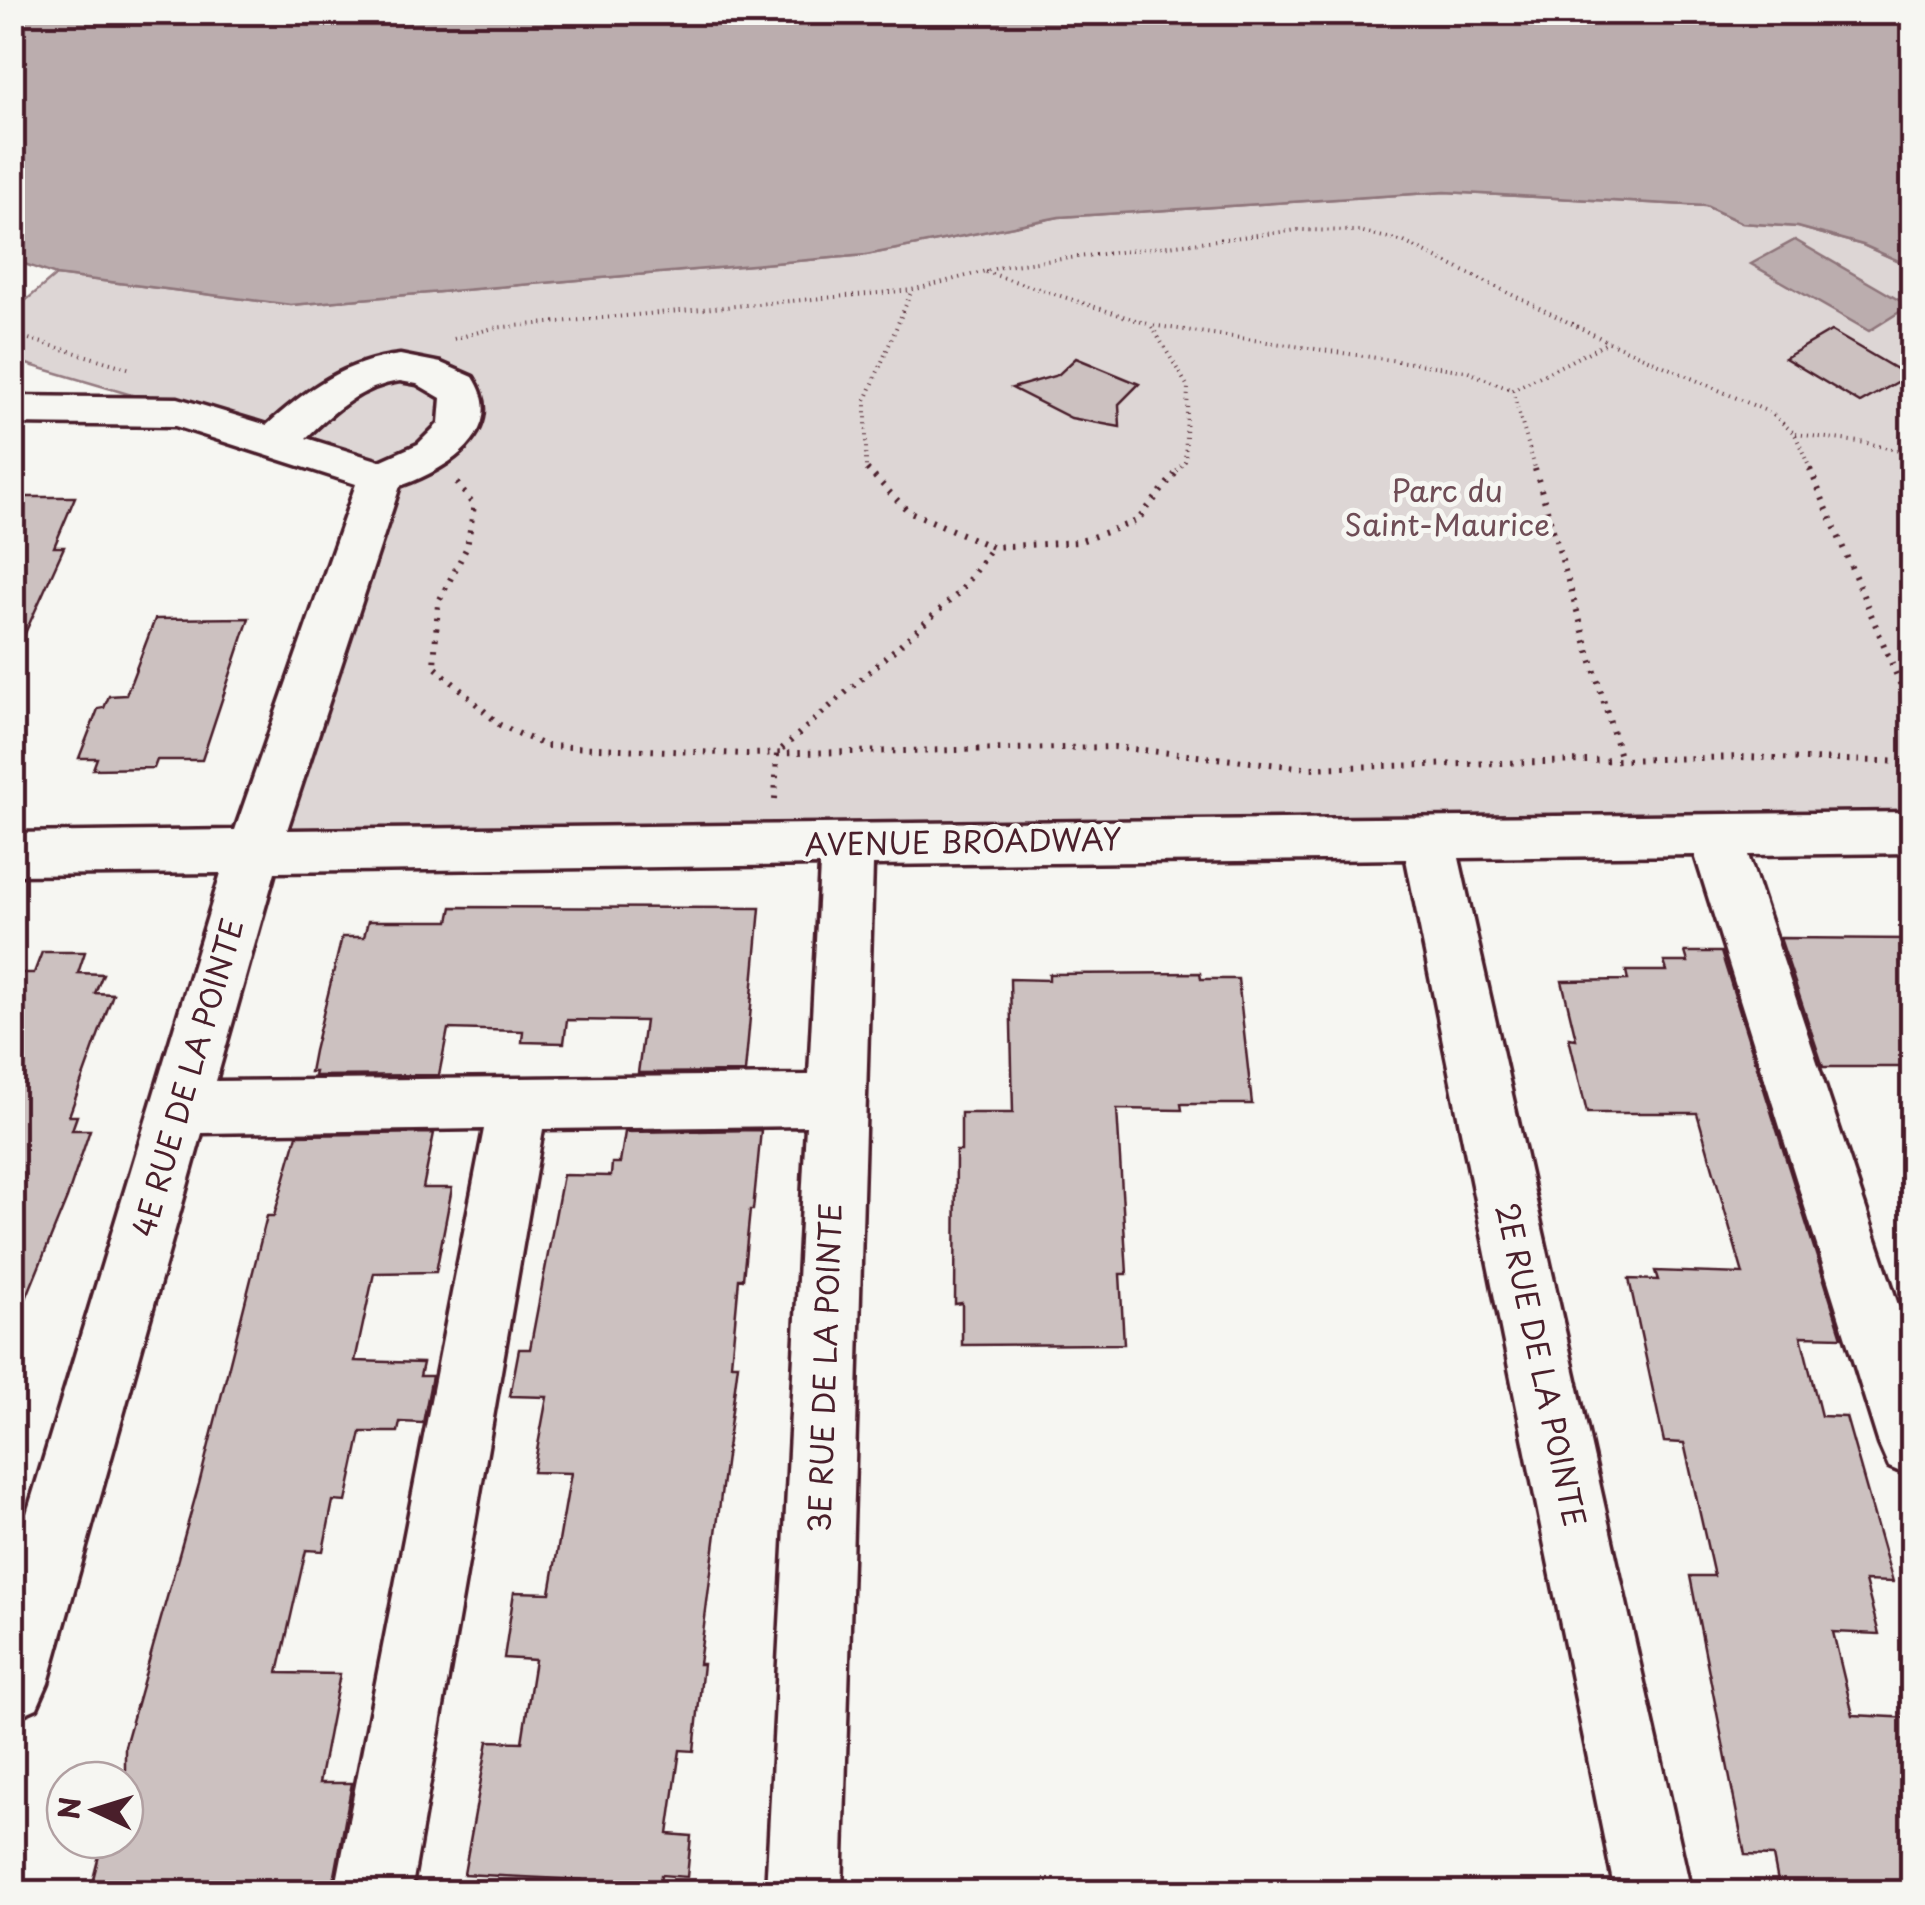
<svg xmlns="http://www.w3.org/2000/svg" width="1925" height="1905" viewBox="0 0 1925 1905" font-family="'Playpen Sans',sans-serif">
	<style>
		.green { fill: #ddd6d5; stroke: #947a80; stroke-width: 2.5 }
		.water { fill: #bbadae; stroke: #8e747a; stroke-width: 2.5 }
		.building { fill: #ccc1c0; stroke: #4a1f2b; stroke-width: 2.5 }
		.lines { fill: none; stroke-linecap: round; stroke-linejoin: round }
		.minor-casing { stroke: #4a1f2b; stroke-width: 7 }
		.path-far1 { stroke: #4a1f2b; stroke-width: 4; stroke-dasharray: 1 5; stroke-linecap: butt }
		.path { stroke: #4a1f2b; stroke-width: 6; stroke-dasharray: 2.5 8; stroke-linecap: butt }
		.minor { fill: #f6f6f2; fill-rule: evenodd }
		.labels { text-anchor: middle; stroke-width: 10; stroke-linejoin: round; paint-order: stroke }
		.park-label { font-size: 30px; fill: #6f4d56; stroke: #f6f6f2 }
		.street-label { font-size: 30px; fill: #4a1f2b; stroke: #f6f6f2 }
	</style>
	<rect width="100%" height="100%" fill="#f6f6f2"/>
	<filter id="ink" filterUnits="userSpaceOnUse"><feTurbulence type="fractalNoise" baseFrequency=".01" numOctaves="2"/><feDisplacementMap in="SourceGraphic" scale="20" xChannelSelector="R" yChannelSelector="G"/><feConvolveMatrix kernelMatrix="1 2 1 2 8 2 1 2 1" color-interpolation-filters="sRGB"/></filter>
	<g filter="url(#ink)">
		<polygon class="green" points="1445,192 1706,206 1742,223 1798,227 1863,245 1912,267 1912,821 279,845 403,475 13,360 12,312 56,275 291,305 866,255 1059,217"/>
		<g class="water">
			<polygon points="13,12 1912,13 1912,267 1863,245 1798,227 1742,223 1706,206 1445,192 1059,217 866,255 291,305 56,275 13,260"/>
			<polygon points="1795,240 1909,306 1869,331 1751,264"/>
		</g>
		<g class="building">
			<polygon points="1831,331 1908,376 1860,403 1785,358"/>
			<polygon points="1076,358 1139,384 1119,404 1120,427 1071,418 1012,388 1058,375"/>
			<polygon points="12,497 75,497 54,547 64,547 12,662"/>
			<polygon points="249,618 202,760 157,760 154,768 93,769 97,758 79,758 98,709 104,708 109,696 126,695 155,619"/>
			<polygon points="452,907 760,908 745,1072 638,1073 645,1021 567,1020 564,1043 522,1042 523,1031 448,1029 439,1075 314,1076 315,1072 310,1072 314,1051 342,937 364,937 368,921 449,921"/>
			<polygon points="1780,938 1912,939 1912,1067 1823,1067"/>
			<polygon points="42,952 85,952 78,973 103,974 95,993 113,994 69,1116 77,1116 72,1130 90,1130 67,1198 14,1328 12,973 34,973"/>
			<polygon points="1685,952 1721,952 1842,1337 1801,1336 1821,1416 1846,1417 1893,1582 1865,1581 1879,1634 1833,1632 1853,1715 1912,1718 1912,1892 1780,1892 1773,1856 1745,1855 1690,1576 1714,1576 1684,1443 1664,1442 1629,1279 1658,1280 1655,1271 1743,1274 1697,1113 1587,1113 1569,1038 1576,1039 1562,981 1628,980 1626,971 1667,971 1664,962 1688,962"/>
			<polygon points="1200,973 1201,979 1238,979 1252,1104 1181,1104 1182,1110 1117,1109 1127,1274 1120,1274 1124,1344 962,1345 962,1303 955,1304 956,1151 961,1151 961,1113 1013,1113 1010,979 1049,980 1049,974"/>
			<polygon points="761,1130 753,1210 750,1210 743,1279 739,1279 731,1364 738,1364 699,1664 703,1664 694,1751 680,1750 668,1834 691,1836 687,1877 661,1875 659,1892 580,1892 582,1880 464,1874 488,1741 522,1742 535,1660 504,1658 514,1592 550,1593 571,1473 533,1472 547,1397 510,1396 519,1349 530,1349 563,1175 611,1176 612,1163 620,1163 625,1132"/>
			<polygon points="434,1133 423,1188 452,1188 436,1272 374,1273 355,1361 423,1363 420,1376 432,1376 423,1423 400,1422 398,1432 361,1432 346,1502 333,1501 323,1551 306,1550 278,1673 340,1674 319,1783 352,1783 332,1892 117,1892 120,1883 92,1883 103,1840 125,1840 125,1746 199,1484 267,1216 274,1216 297,1135"/>
		</g>
		<g class="lines">
			<defs>
				<path id="minor" d="M400,355L441,363L473,377C509,432 446,470 400,486L287,830L1912,812V853L1748,855L1912,1347V1477L1889,1467L1879,1444L1695,855L1459,858L1691,1892H1615L1406,859L873,865L842,1892H766L806,1126L543,1129L411,1892H335L484,1129L202,1133L48,1683L37,1708L12,1719V1563L221,873L12,875V833L235,830L356,484L175,426L12,424V396L178,398L267,425C307,389 345,361 400,355ZM400,381L417,384L441,398L439,423L418,444L380,461L306,438C333,412 361,386 400,381ZM820,865L809,1075L216,1081L275,872Z"/>
			</defs>
			<use href="#minor" class="minor-casing"/>
			<g class="path-far1">
				<polyline points="986,272 1151,325"/>
				<polyline points="12,334 131,369"/>
				<polyline points="454,339 493,328 912,290 1005,266 1298,230 1359,231 1404,242 1609,342 1771,413 1795,434 1811,471"/>
				<polyline points="1512,390 1609,342"/>
				<polyline points="1796,434 1867,443 1912,454"/>
				<polyline points="869,471 866,468 866,400 912,290"/>
				<polyline points="1177,471 1185,461 1188,387 1151,325 1466,371 1512,390 1536,471"/>
			</g>
			<g class="path">
				<polyline points="867,469 908,511 992,547 1078,542 1137,521 1179,469"/>
				<polyline points="1535,469 1621,760"/>
				<polyline points="1810,469 1912,712"/>
				<polyline points="457,483 474,506 467,547 438,603 434,666 500,725 546,746 746,754 1114,747 1307,768 1740,757 1912,762"/>
				<polyline points="775,799 777,753 960,592 992,547"/>
			</g>
			<use href="#minor" class="minor"/>
		</g>
	</g>
	<g class="labels">
		<g class="park-label">
			<text x="1447" y="502">Parc du<tspan x="1447" dy="34">Saint-Maurice</tspan></text>
		</g>
		<g class="street-label">
			<text transform="translate(963 843) rotate(-1)" y="10">AVENUE BROADWAY</text>
			<text transform="translate(189 1078) rotate(-74)" y="10">4E RUE DE LA POINTE</text>
			<text transform="translate(1540 1365) rotate(78)" y="10">2E RUE DE LA POINTE</text>
			<text transform="translate(826 1368) rotate(-88)" y="10">3E RUE DE LA POINTE</text>
		</g>
	</g>
	<rect width="1925" height="1905" fill="none" stroke="#f6f6f2" stroke-width="50"/>
	<rect x="25" y="25" width="1875" height="1855" fill="none" stroke="#4a1f2b" stroke-width="4" filter="url(#ink)"/>
	<g transform="translate(95 1810) rotate(274)"><circle r="48" fill="#f6f6f2" stroke="#b1a0a2" stroke-width="2.5"/>
	<path d="M0-8L18 38L0 25L-18 38Z" fill="#4a1f2b"/>
	<text y="-15" font-size="28" font-weight="bold" text-anchor="middle" fill="#4a1f2b">N</text>
	</g>
</svg>
